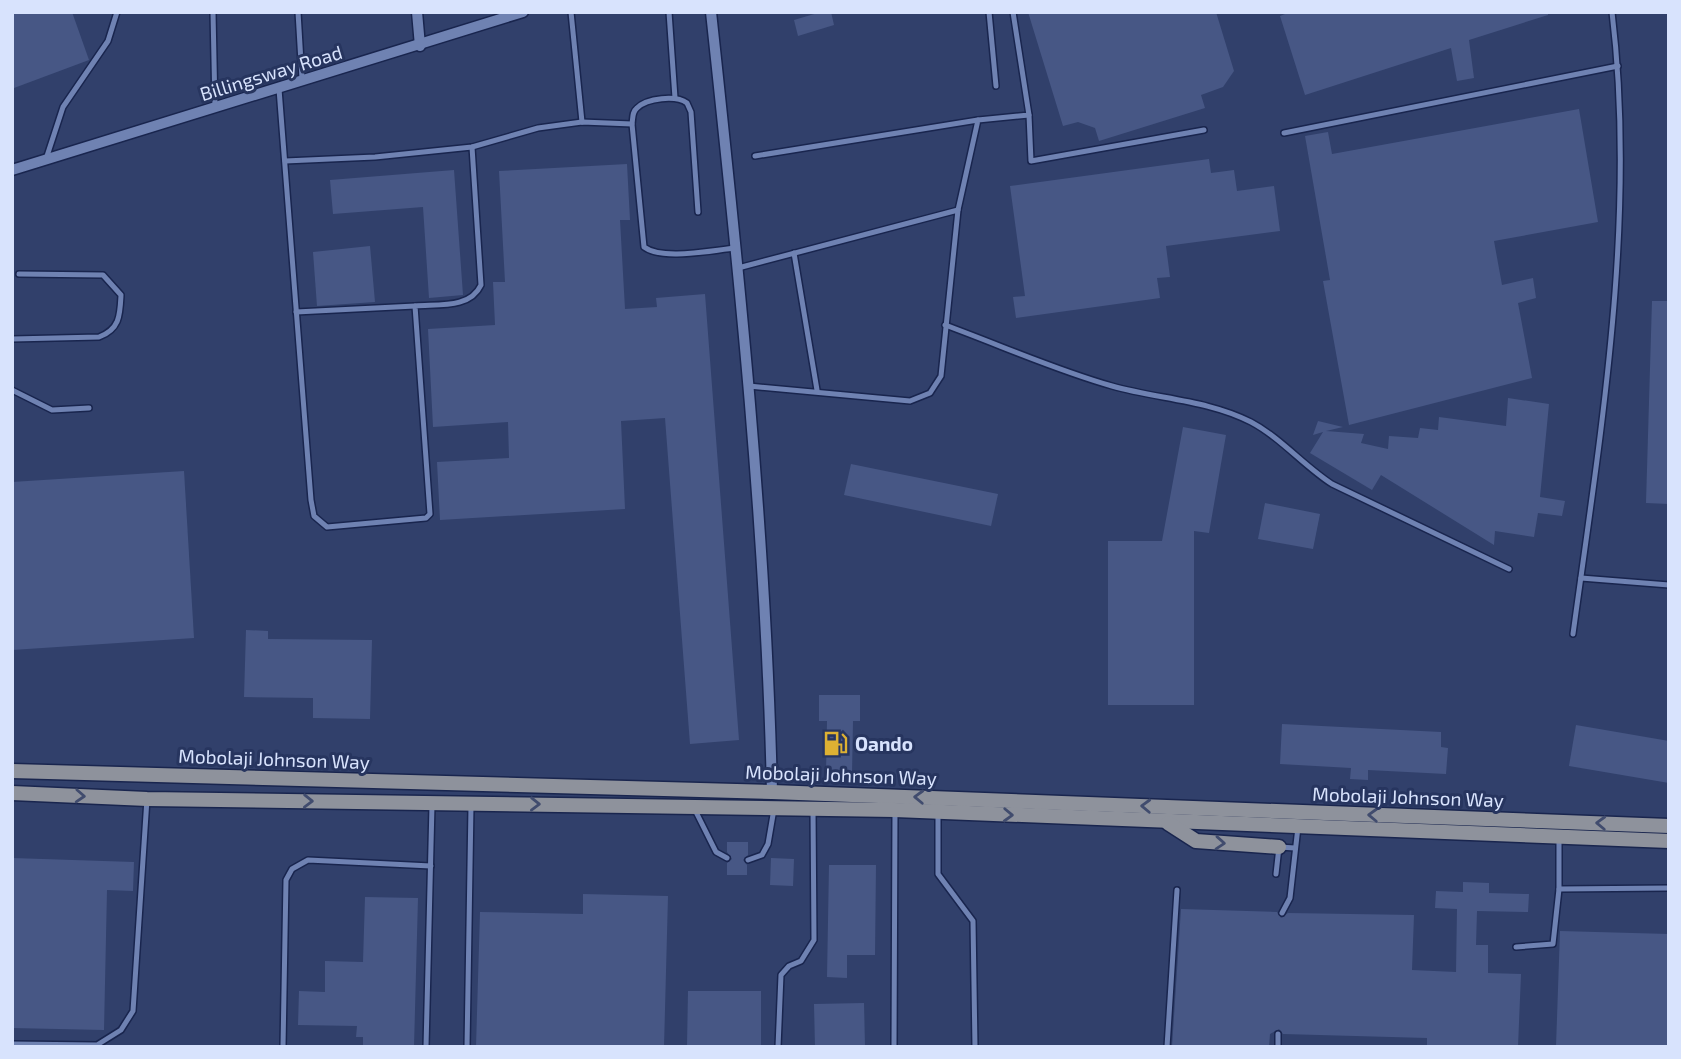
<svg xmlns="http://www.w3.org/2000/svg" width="1681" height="1059" viewBox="0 0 1681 1059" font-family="'Exo 2',sans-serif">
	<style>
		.building { fill: #475785 }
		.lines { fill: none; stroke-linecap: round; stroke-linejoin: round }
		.lane-casing { stroke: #19254e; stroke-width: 8 }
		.street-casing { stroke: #19254e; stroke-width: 13 }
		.secondary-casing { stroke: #19254e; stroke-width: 17 }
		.lane { stroke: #6f82b2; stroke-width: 5 }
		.street { stroke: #6f82b2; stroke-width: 10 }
		.secondary { stroke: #8e929c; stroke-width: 14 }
		.oneway { stroke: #414c6e }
		.labels { text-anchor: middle; stroke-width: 6; stroke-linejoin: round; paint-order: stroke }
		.street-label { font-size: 19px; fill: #d8e3fd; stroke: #27355f }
		.poi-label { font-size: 19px; font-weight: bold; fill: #d8e3fd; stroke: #27355f; text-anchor: start }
	</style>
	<rect width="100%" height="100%" fill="#31406b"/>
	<g class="building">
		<polygon points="12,12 72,12 89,60 14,88"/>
		<polygon points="821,12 831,12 834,25 798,36 794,20"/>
		<polygon points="1028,12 1216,12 1234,71 1223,87 1201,95 1205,108 1099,141 1095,128 1078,122 1063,126"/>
		<polygon points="1290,12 1548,12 1548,15 1469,40 1474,78 1457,81 1451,48 1305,95 1280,16"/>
		<polygon points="1579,109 1598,222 1494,241 1502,285 1533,278 1536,298 1518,303 1532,378 1349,425 1323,281 1330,280 1305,136 1328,132 1332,154"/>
		<polygon points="1209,159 1211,173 1234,170 1237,191 1274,186 1280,231 1166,246 1170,277 1157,278 1160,298 1016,318 1013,297 1025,296 1010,186"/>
		<polygon points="627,164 630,220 620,220 625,309 657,307 656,298 705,294 739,740 690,744 665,418 621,421 625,509 440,520 437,462 509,458 508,422 433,427 428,329 495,325 493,282 505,282 499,171"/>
		<polygon points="454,170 463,295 429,298 423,207 333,214 330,180"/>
		<polygon points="370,246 375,302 317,306 313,252"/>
		<polygon points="1652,301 1669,301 1669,504 1646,503"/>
		<polygon points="1508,398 1549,404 1540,497 1565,501 1562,516 1538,513 1534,537 1495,531 1494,545 1381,475 1372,490 1310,453 1323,432 1313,435 1318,421 1343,427 1326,431 1364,434 1361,443 1388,449 1389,436 1418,438 1420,428 1438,430 1439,417 1506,426"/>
		<polygon points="1183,427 1226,435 1209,533 1194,531 1194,705 1108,705 1108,541 1162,541"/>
		<polygon points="851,464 998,494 991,526 844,495"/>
		<polygon points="184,471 194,638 12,650 12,482"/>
		<polygon points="1265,503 1320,514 1313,549 1258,539"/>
		<polygon points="246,630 268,631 268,639 372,640 370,719 313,718 313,698 244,697"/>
		<polygon points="819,695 860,695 860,721 853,721 852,774 826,773 827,721 819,721"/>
		<polygon points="1282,724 1441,732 1441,747 1448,748 1446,774 1368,770 1368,780 1350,779 1351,768 1280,764"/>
		<polygon points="1576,725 1669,741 1669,783 1569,766"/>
		<polygon points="727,842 748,842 748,855 743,860 747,865 747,875 727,875 727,863 732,859 727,852"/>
		<polygon points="12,858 134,862 133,891 107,890 104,1030 12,1028"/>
		<polygon points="771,858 794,859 793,886 770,885"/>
		<polygon points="829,865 876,865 875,955 847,955 847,978 827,977"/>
		<polygon points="1463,882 1489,883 1489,893 1529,894 1528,912 1477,911 1476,945 1488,945 1488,973 1521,974 1518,1047 1427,1047 1427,1038 1283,1034 1279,1029 1270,1034 1269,1047 1172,1047 1181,909 1277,912 1281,918 1288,913 1414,915 1412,970 1456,972 1457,909 1435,908 1436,891 1463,892"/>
		<polygon points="583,894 668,896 664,1047 476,1047 480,912 583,914"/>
		<polygon points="365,897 418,898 414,1047 363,1047 363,1037 356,1037 357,1026 298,1025 299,991 325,992 325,961 363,962"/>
		<polygon points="1560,931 1669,934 1669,1047 1556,1047"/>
		<polygon points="688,991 761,991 761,1047 687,1047"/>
		<polygon points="864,1003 865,1047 815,1047 814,1004"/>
	</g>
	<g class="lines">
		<defs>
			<g id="lane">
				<polyline points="213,12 215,108"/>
				<polyline points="298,12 302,79"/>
				<polyline points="571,12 582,122"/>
				<polyline points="669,12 675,98"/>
				<polyline points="989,12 996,86"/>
				<path d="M279,89L311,500L314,516L327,527L426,518L430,514L415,306C438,304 470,309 481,285L472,147"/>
				<polyline points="1029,115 1031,161 1204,130"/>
				<polyline points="1284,133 1618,66"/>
				<polyline points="755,156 978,120"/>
				<polyline points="46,159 63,107 108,41 117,12"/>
				<polyline points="285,161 375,157 472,147 538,128 582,122 632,124"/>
				<polyline points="958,210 978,120 1029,115 1013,12"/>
				<path d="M698,212L691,112L687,103C676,95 647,98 637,108C632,112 633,118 632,124L644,247C663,261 712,250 736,248"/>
				<polyline points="794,253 817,390"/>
				<polyline points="738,268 958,210 941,376 930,393 910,401 749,386"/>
				<polyline points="296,312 415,306"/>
				<path d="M945,325C1000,345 1055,370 1112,386C1158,399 1208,400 1251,422C1281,438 1304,466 1332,484L1509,569"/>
				<path d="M12,339L99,337C120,329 120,315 121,295L103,275L19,274"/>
				<polyline points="12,390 52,410 89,408"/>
				<polyline points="1581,578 1669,585"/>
				<path d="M1573,634C1601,430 1637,218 1612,12"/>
				<polyline points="695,810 716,852 727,858"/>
				<polyline points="938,812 938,874 973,921 975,1047"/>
				<polyline points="1559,837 1559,889 1669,888"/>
				<polyline points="748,860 762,855 768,844 774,809"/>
				<polyline points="1276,874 1279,847 1295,848"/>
				<polyline points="1282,913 1290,898 1298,827"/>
				<polyline points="1516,947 1553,944 1559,889"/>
				<polyline points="12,1044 97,1045 121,1030 133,1011 147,799"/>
				<polyline points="283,1047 286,880 292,869 308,860 431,866"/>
				<polyline points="426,1047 432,805"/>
				<polyline points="467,1047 471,806"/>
				<polyline points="778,1047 781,975 789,966 801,961 814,940 813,809"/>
				<polyline points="894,1047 895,810"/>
				<polyline points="1167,1047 1177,890"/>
				<polyline points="1278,1047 1278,1034"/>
			</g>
			<g id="street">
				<polyline points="417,12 420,46"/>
				<path d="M711,12C739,272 766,531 772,792"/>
				<polyline points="12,170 523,12"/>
			</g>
			<g id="secondary">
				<polyline points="12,771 772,792 1669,826"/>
				<polyline points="12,793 147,799 895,810 1669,841"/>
				<polyline points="1168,823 1196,841 1279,847"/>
			</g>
		</defs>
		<use href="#lane" class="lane-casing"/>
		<use href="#street" class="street-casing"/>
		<use href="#secondary" class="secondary-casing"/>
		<use href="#lane" class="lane"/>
		<use href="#street" class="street"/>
		<use href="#secondary" class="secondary"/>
	</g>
	<defs><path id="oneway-chevron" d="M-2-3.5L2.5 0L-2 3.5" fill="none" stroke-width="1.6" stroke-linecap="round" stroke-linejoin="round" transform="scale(1.75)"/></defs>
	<g class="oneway">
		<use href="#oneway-chevron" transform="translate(80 796) rotate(3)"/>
		<use href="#oneway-chevron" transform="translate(919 797) rotate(-178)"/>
		<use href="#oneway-chevron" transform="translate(308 801) rotate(1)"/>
		<use href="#oneway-chevron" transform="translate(535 804) rotate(1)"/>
		<use href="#oneway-chevron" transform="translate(1146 806) rotate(-178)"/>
		<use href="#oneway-chevron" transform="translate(1008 815) rotate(2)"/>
		<use href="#oneway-chevron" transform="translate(1373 815) rotate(-178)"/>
		<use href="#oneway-chevron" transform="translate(1601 823) rotate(-178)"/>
		<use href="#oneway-chevron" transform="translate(1220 843) rotate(4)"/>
	</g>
	<defs>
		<symbol id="fuel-bare" viewBox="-9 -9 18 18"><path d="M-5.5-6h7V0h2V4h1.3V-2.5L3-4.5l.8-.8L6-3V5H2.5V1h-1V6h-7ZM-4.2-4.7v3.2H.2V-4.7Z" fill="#ddb133" stroke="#27355f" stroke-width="2.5" paint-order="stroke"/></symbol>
	</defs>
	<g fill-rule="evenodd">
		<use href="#fuel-bare" x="818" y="726" width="35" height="35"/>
	</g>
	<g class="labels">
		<g class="street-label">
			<text transform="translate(271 73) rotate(-17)" y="7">Billingsway Road</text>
			<text transform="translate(274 759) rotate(2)" y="7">Mobolaji Johnson Way</text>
			<text transform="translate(841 775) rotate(2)" y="7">Mobolaji Johnson Way</text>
			<text transform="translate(1408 797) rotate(2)" y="7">Mobolaji Johnson Way</text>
		</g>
		<g class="poi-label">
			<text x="855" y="751">Oando</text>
		</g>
	</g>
	<rect width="1681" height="1059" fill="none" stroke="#d8e3fd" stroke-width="28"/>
</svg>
